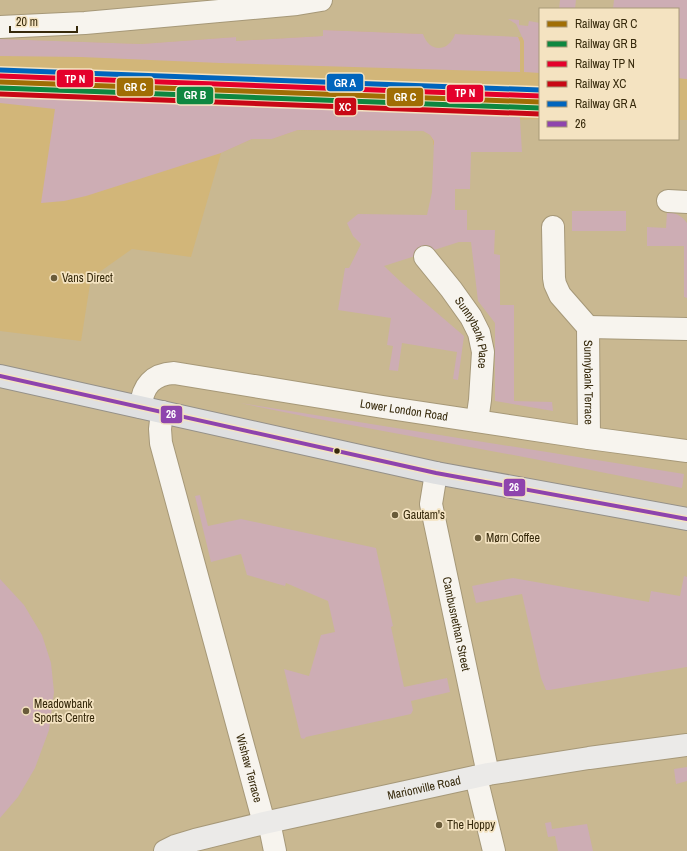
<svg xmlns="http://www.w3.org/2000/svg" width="687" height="851" viewBox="0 0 687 851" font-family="'Archivo Narrow',sans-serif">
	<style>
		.built { fill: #d2b679 }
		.green { fill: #cdadb4 }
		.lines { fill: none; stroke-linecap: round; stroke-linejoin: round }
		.street-casing { stroke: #a69878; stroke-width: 24 }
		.secondary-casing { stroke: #a69878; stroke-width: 24 }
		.primary-casing { stroke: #949089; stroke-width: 24 }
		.street { stroke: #f7f4ee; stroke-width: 22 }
		.secondary { stroke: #ebeae8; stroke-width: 22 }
		.primary { stroke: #dfe0e1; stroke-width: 22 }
		.bus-1-casing { stroke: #f4e3c1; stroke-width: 7 }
		.bus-1 { stroke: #8e44ad; stroke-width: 4 }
		.rail-1-casing { stroke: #f4e3c1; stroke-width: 8 }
		.rail-2-casing { stroke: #f4e3c1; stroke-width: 8 }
		.rail-3-casing { stroke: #f4e3c1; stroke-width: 8 }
		.rail-4-casing { stroke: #f4e3c1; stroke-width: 8 }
		.rail-5-casing { stroke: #f4e3c1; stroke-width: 8 }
		.rail-1 { stroke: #a06e05; stroke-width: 5 }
		.rail-2 { stroke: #0e8740; stroke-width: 5 }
		.rail-3 { stroke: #e4002b; stroke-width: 5 }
		.rail-4 { stroke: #c80815; stroke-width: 5 }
		.rail-5 { stroke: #0065bd; stroke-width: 5 }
		.poi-dot { fill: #695b3a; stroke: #f4e3c1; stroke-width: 1.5 }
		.bus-dot { fill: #36290b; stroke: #f4e3c1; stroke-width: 1.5 }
		.labels { text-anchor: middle; stroke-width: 3.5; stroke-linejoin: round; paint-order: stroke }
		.poi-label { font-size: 12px; fill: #36290b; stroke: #f4e3c1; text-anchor: start }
		.street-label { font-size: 12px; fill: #36290b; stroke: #f4e3c1 }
		.line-badge { stroke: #f4e3c1; stroke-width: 1.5 }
		.badge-label { font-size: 11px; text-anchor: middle; font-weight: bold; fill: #fff }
	</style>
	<rect width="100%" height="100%" fill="#c9b891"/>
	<g class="built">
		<polygon points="323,30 423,34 424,40 427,43 431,46 436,48 442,48 449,44 453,40 455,34 511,37 529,37 540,40 540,119 513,120 433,145 433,141 430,135 423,131 298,130 272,139 252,139 221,153 191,257 132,249 91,278 81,341 0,331 0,39 141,44 236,37 236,41 323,36"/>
		<polygon points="678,78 687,79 687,120 678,120"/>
	</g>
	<g class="green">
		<polygon points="560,0 576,0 575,9 559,9"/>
		<polygon points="614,0 687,0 687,79 678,78 678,9 613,9"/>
		<polygon points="508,19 519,20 519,25 528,26 529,21 540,23 540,73 524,72 524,41 516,24"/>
		<path d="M323,30L423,34C429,53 449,52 455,34L518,37L520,42V72L220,63L81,57L0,56V39L141,44L236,37V41L323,36Z"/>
		<polygon points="0,89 249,98 519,104 522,152 471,152 470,189 455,189 455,210 467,210 467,230 495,230 494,254 500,255 500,305 514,305 514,401 552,402 553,411 495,401 495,323 478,301 471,242 459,242 384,266 402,283 464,336 458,380 453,379 457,352 402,343 398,371 389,370 393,346 387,345 391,318 338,310 345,268 349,268 361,244 353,236 347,223 358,214 427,215 432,192 434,141 430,135 423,131 298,130 272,139 252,139 221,153 86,196 64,201 41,203 55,109 0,103"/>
		<rect x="572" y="211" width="54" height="20"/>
		<path d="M667,212C675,212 682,216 687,223V298L684,297V246H647V227L666,228Z"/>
		<polygon points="240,403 684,474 682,488 529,458 313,418"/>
		<polygon points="200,495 208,526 241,519 376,548 393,626 391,627 404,687 447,678 450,692 411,701 413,710 411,714 306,737 304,739 301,738 284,669 309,676 321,635 335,632 328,601 286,583 285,586 247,575 241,554 211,562 195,496"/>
		<polygon points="684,576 687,577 687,667 549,690 546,690 541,678 522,594 476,603 472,586 513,578 649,602 651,591 680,596"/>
		<polygon points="0,579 24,605 42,635 51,663 54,692 49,730 35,768 18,797 0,818"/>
		<polygon points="687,767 687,781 676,784 674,769"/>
		<polygon points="551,822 552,829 587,824 593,851 558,851 555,836 548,837 545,823"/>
	</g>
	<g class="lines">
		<defs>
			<g id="street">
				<polyline points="0,27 85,23 297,4 321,0"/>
				<polyline points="668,201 687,202"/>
				<path id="s1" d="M553,227L554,278L555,284L560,295L588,327L589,438"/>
				<path id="s2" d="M425,257L451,289L471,317L479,333L483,352L480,400L477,421"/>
				<polyline points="588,327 687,329"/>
				<path id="s3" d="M141,407C142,386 153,374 174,373L383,407L589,438L687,451"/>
				<path id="s4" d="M162,412L160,429L161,443L264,823"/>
				<path id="s5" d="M436,473L431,504L488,774"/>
				<polyline points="476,777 494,851"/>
				<polyline points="269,822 275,851"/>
			</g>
			<g id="secondary">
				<path id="s6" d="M165,851L175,846L195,840L264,823L488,774L589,758L687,745"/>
			</g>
			<polyline id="primary" points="0,376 436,473 687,519"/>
		</defs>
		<use href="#street" class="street-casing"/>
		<use href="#secondary" class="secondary-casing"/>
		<use href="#primary" class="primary-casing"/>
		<use href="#street" class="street"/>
		<use href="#secondary" class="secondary"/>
		<use href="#primary" class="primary"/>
		<defs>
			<polyline id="bus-1" points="0,376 436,473 687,519"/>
		</defs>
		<use href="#bus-1" class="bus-1-casing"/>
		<use href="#bus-1" class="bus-1"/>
		<defs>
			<polyline id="rail-1" points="0,82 540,102"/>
			<polyline id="rail-2" points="0,88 540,108"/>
			<polyline id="rail-3" points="0,76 540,96"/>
			<polyline id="rail-4" points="0,94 540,114"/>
			<polyline id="rail-5" points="0,70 540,90"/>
		</defs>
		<use href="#rail-1" class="rail-1-casing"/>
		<use href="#rail-2" class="rail-2-casing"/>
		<use href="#rail-3" class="rail-3-casing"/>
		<use href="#rail-4" class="rail-4-casing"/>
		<use href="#rail-5" class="rail-5-casing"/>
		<use href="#rail-1" class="rail-1"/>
		<use href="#rail-2" class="rail-2"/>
		<use href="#rail-3" class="rail-3"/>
		<use href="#rail-4" class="rail-4"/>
		<use href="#rail-5" class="rail-5"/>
	</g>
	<g class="poi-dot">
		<circle cx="54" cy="278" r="4"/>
		<circle cx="395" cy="515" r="4"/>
		<circle cx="478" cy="538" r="4"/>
		<circle cx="26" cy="711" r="4"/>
		<circle cx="439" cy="825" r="4"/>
	</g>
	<circle class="bus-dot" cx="337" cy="451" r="3.5"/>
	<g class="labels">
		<g class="poi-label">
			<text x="62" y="282">Vans Direct</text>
			<text x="403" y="519">Gautam's</text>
			<text x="486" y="542">Mørn Coffee</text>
			<text x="34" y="708">Meadowbank<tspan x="34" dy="14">Sports Centre</tspan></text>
			<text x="447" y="829">The Hoppy</text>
		</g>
		<g class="street-label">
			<text dy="4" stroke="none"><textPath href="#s2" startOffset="91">Sunnybank Place</textPath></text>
			<text dy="4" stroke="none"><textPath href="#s1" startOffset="167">Sunnybank Terrace</textPath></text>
			<text dy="4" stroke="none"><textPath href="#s3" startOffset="286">Lower London Road</textPath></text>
			<text dy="4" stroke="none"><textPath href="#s5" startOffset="154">Cambusnethan Street</textPath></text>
			<text dy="4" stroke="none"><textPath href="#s4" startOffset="368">Wishaw Terrace</textPath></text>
			<text dy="4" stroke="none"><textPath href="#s6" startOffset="267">Marionville Road</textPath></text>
		</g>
	</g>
	<g class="line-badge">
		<rect x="56" y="69" width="38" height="19" rx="4" fill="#e4002b"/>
		<rect x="326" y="73" width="38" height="19" rx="4" fill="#0065bd"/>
		<rect x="116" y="77" width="38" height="20" rx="4" fill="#a06e05"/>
		<rect x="446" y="84" width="38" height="19" rx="4" fill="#e4002b"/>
		<rect x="176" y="86" width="38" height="19" rx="4" fill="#0e8740"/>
		<rect x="386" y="87" width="38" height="20" rx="4" fill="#a06e05"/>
		<rect x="334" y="97" width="23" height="19" rx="4" fill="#c80815"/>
		<rect x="160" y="405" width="23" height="19" rx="4" fill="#8e44ad"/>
		<rect x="503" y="478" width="23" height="19" rx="4" fill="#8e44ad"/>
	</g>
	<g class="badge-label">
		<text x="75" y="83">TP N</text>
		<text x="345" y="87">GR A</text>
		<text x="135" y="91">GR C</text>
		<text x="465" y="97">TP N</text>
		<text x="195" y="99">GR B</text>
		<text x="405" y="101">GR C</text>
		<text x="345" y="111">XC</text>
		<text x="171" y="418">26</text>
		<text x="514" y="491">26</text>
	</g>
	<rect x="539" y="8" width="140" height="132" fill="#f4e3c1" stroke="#a89978"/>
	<rect x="547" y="21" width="20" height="6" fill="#a06e05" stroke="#a89978"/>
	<text x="575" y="28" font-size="12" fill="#36290b">Railway GR C</text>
	<rect x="547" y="41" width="20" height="6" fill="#0e8740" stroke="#a89978"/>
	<text x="575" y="48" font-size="12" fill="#36290b">Railway GR B</text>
	<rect x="547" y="61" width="20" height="6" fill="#e4002b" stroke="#a89978"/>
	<text x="575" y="68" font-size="12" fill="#36290b">Railway TP N</text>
	<rect x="547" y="81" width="20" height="6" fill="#c80815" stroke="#a89978"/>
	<text x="575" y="88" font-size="12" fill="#36290b">Railway XC</text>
	<rect x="547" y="101" width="20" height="6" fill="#0065bd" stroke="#a89978"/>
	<text x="575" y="108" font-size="12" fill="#36290b">Railway GR A</text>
	<rect x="547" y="121" width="20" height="6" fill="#8e44ad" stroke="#a89978"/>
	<text x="575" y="128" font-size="12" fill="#36290b">26</text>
	<path d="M10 26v6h67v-6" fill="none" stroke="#36290b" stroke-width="2"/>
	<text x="16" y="26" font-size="12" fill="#36290b" stroke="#f4e3c1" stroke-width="3" paint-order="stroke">20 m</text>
</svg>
